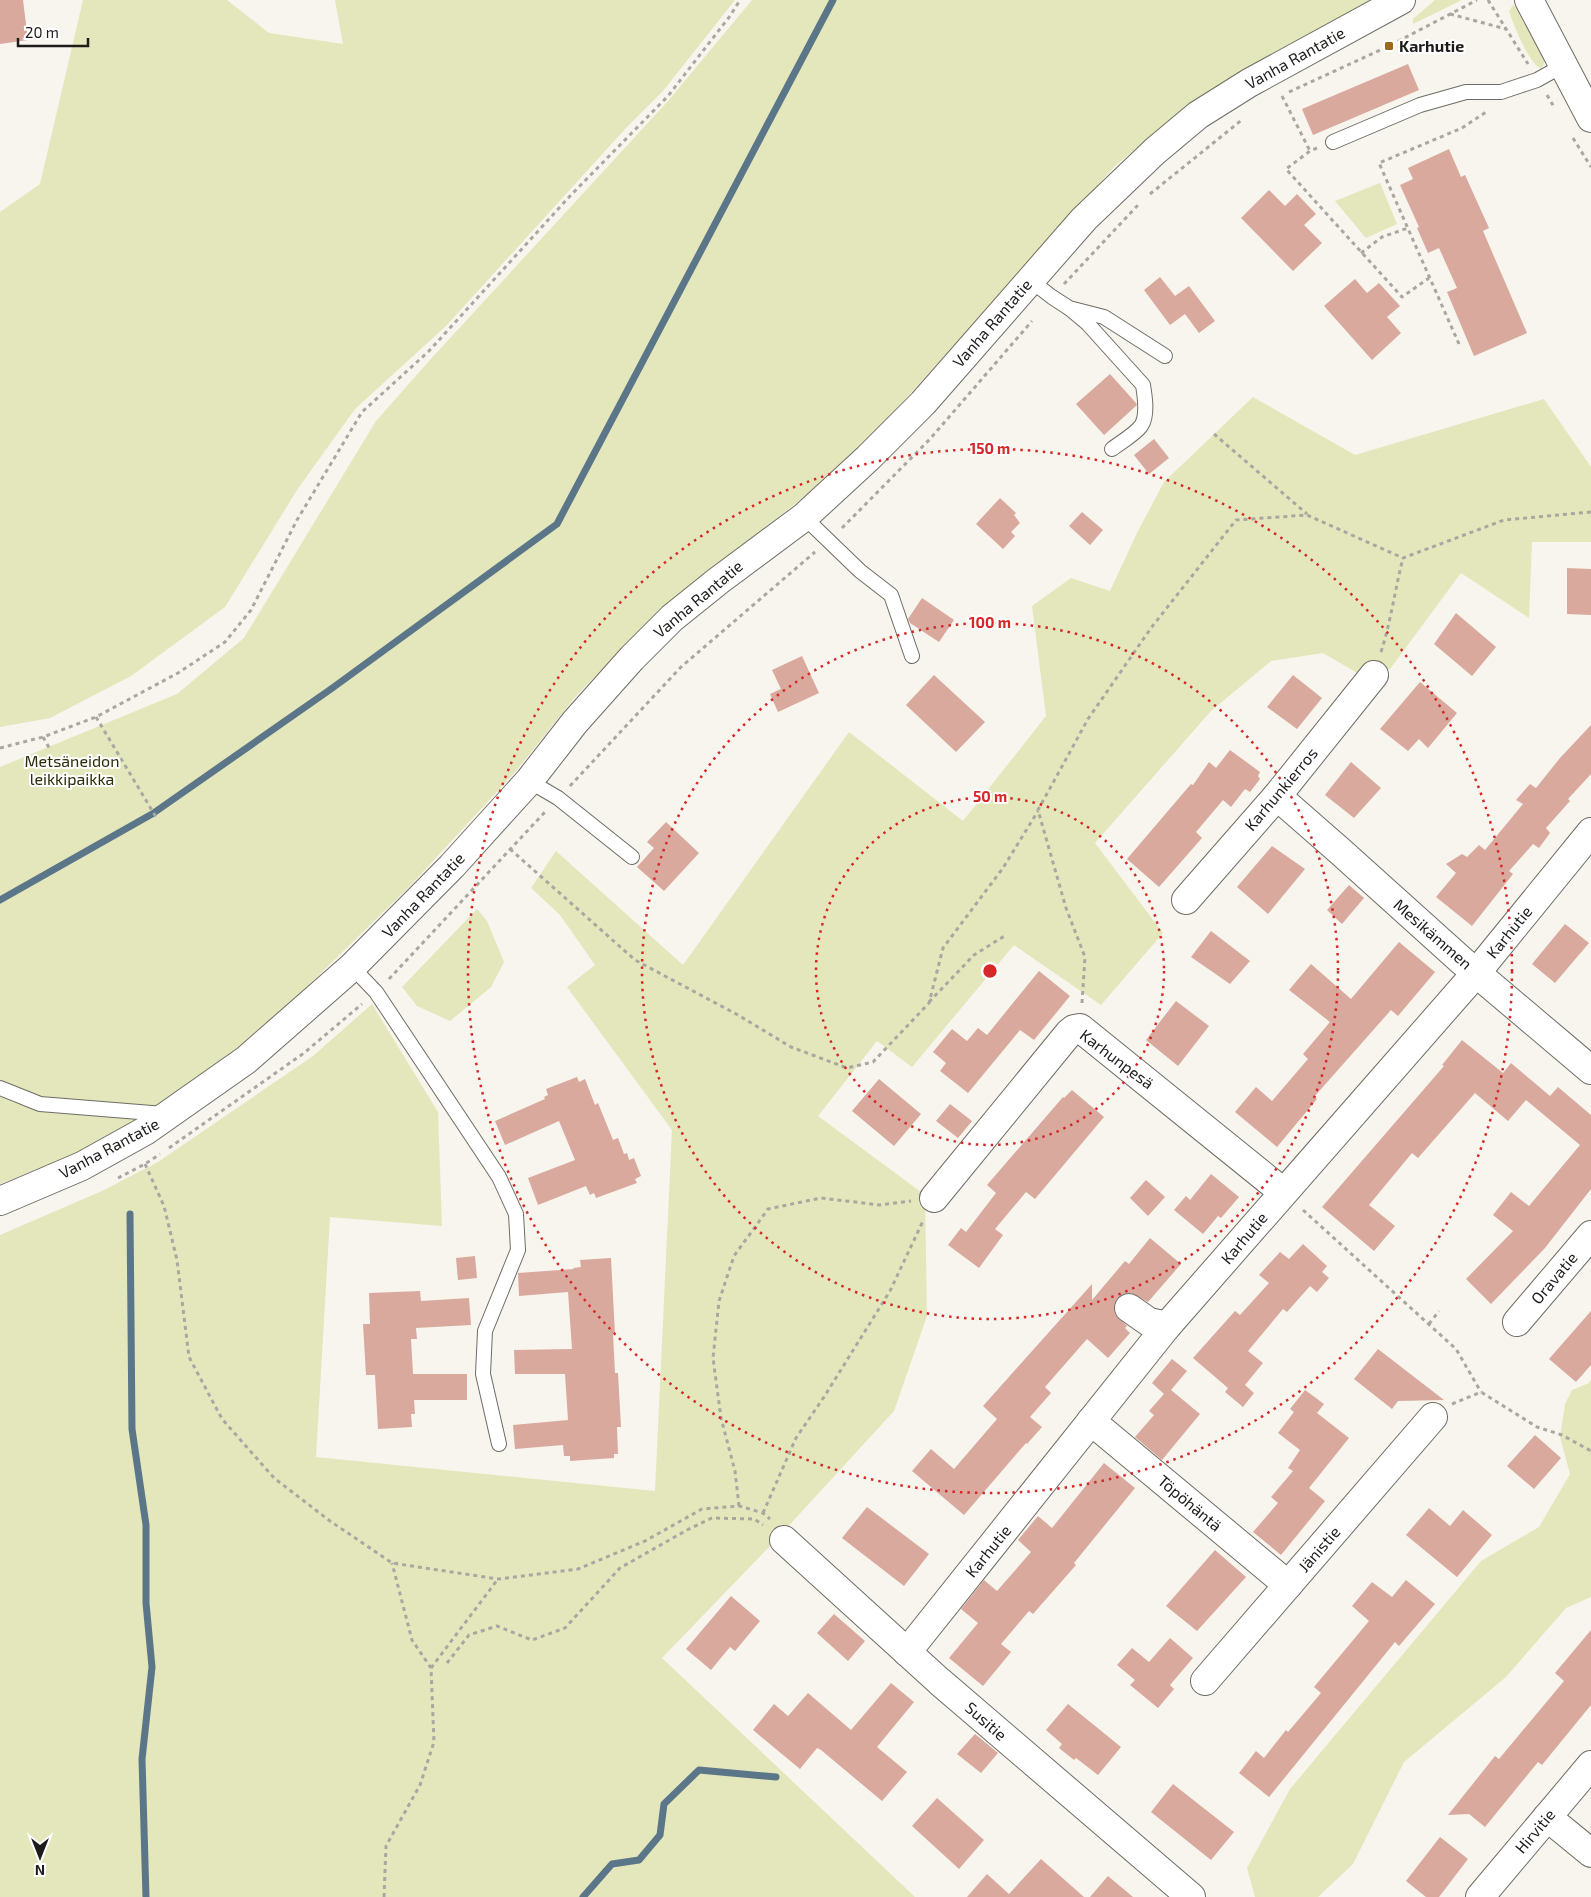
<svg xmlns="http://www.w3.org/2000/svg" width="1591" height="1897" viewBox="0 0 1591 1897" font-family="'Exo 2',sans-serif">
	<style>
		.green { fill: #e4e7bb }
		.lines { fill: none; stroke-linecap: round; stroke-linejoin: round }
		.stream { stroke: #5c7689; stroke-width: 7 }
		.building { fill: #d9a99e }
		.lane-casing { stroke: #6e6c66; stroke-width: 16 }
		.street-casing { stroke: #6e6c66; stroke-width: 30 }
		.secondary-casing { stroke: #6e6c66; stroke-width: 30 }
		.path { stroke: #a9a7a1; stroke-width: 3; stroke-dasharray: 4 4; stroke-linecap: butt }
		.lane { stroke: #fff; stroke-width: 14 }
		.street { stroke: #fff; stroke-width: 28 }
		.secondary { stroke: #fff; stroke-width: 28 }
		.ring { fill: none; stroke: #d62828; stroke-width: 2.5; stroke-dasharray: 2.5 5 }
		.poi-dot { fill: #9b681e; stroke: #fff; stroke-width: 2 }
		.labels { text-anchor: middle; stroke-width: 4; stroke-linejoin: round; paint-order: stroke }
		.poi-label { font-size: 16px; font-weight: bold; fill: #1d1c1a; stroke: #fff; text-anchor: start }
		.street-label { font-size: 16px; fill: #1d1c1a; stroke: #fff }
		.park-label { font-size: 16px; fill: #2b2c08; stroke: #fff }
		.centre { fill: #d62828; stroke: #fff; stroke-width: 2.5 }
		.ring-label { font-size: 15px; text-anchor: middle; font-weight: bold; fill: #d62828; stroke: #fff; stroke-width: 4; stroke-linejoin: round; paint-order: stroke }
	</style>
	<rect width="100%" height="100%" fill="#f7f5ed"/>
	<g class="green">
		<polygon points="83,0 227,0 269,33 343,44 335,0 735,0 663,91 626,128 446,326 355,409 297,490 225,607 131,676 50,718 0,727 0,212 40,184"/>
		<polygon points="752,0 1374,0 1265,59 1172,119 1115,166 909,395 837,471 659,610 576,696 516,771 410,886 277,1016 133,1130 0,1184 0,767 177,694 244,638 376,421 429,361 668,101"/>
		<polygon points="1435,0 1462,0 1413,24 1413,19"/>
		<path d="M1513,5L1517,8L1544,58V64L1541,69C1528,62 1514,26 1509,11Z"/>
		<polygon points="1380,183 1397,224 1366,238 1335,201"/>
		<polygon points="1253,397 1355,455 1544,399 1591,467 1591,542 1532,542 1529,618 1461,573 1390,669 1359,674 1323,653 1271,661 1211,711 1095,843 1163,933 1101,1005 1014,945 912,1067 877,1041 818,1116 925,1195 927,1316 894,1411 772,1544 662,1658 915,1897 0,1897 0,1235 102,1191 158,1162 313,1056 372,1004 438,1112 442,1226 330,1217 316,1457 655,1491 672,1130 567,987 595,965 560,915 531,888 556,851 683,965 849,732 963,821 1046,716 1032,606 1071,578 1110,591 1137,533 1164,482"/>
		<polygon points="477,909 487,921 504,962 491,987 450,1021 417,1006 402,987"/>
		<polygon points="1591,1379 1591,1597 1566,1608 1506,1677 1404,1762 1353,1864 1318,1897 1255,1897 1247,1868 1290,1789 1481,1561 1539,1527 1570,1474 1560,1437 1565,1404 1572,1390 1589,1383"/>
	</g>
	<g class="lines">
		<g class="stream">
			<polyline points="155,812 331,689 557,524 833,0"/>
			<polyline points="0,900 152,814"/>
			<polyline points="130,1214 132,1429 146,1525 146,1603 152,1667 142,1759 146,1897"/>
			<polyline points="583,1897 612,1864 639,1860 660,1835 664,1804 699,1770 776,1777"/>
		</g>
	</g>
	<g class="building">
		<polygon points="0,0 23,0 28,40 0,44"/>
		<polygon points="1408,64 1419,90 1313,135 1302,109"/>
		<polygon points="1449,149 1461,177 1465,175 1489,228 1483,231 1527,333 1474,356 1447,292 1457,288 1439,248 1428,253 1417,228 1419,227 1400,185 1413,179 1408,168"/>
		<polygon points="1269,190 1285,206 1297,194 1316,214 1304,225 1322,243 1293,271 1241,218"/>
		<polygon points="1160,277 1175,296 1189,286 1215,321 1199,333 1185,314 1170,325 1144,290"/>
		<polygon points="1355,279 1367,293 1379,283 1400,306 1387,317 1401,333 1372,360 1324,306"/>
		<polygon points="1110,374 1136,403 1137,405 1104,435 1076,404"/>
		<polygon points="1154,439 1169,458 1149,474 1134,455"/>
		<polygon points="1000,498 1016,513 1014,515 1020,523 1011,532 1015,536 1003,549 976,524"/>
		<polygon points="1082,512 1103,530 1090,545 1069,526"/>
		<polygon points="1567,568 1591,569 1591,615 1567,614"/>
		<polygon points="922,598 954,620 939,642 910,623 908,619"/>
		<polygon points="1456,613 1496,647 1472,676 1434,644"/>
		<polygon points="802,656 819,693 778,712 770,694 781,689 772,670"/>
		<polygon points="934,675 985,722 956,752 906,705"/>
		<polygon points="1293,675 1322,698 1297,729 1267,707"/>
		<polygon points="1420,682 1457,713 1428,748 1419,739 1408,751 1380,729"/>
		<polygon points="1591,725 1591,774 1568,799 1570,801 1546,828 1550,833 1539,848 1533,844 1509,871 1513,874 1472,926 1436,897 1456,873 1446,864 1462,854 1467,857 1479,845 1485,850 1523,804 1516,800 1530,784 1536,788 1560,758"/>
		<polygon points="1230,750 1260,772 1258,776 1260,779 1250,792 1245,789 1231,807 1223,800 1196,832 1202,838 1159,887 1127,859 1191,784 1193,785 1209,762 1216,768"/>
		<polygon points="1351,762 1381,788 1354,818 1325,795"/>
		<polygon points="666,822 699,853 664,891 637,867 654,848 647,842"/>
		<polygon points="1272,846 1305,869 1268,914 1237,887"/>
		<polygon points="1349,885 1364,898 1342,924 1327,910"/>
		<polygon points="1565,924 1589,943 1555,983 1532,964"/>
		<polygon points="1211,931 1250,961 1230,984 1191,957"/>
		<polygon points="1399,942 1435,972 1398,1016 1391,1010 1314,1097 1317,1099 1277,1147 1235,1112 1256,1087 1272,1101 1308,1059 1303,1054 1330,1022 1289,990 1311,964 1351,999"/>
		<polygon points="1039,971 1070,996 1034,1040 1020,1030 968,1093 940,1071 946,1063 933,1052 952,1029 967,1041 978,1028 987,1035"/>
		<polygon points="1176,1001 1209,1026 1178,1066 1146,1040"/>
		<polygon points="1462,1040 1503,1073 1511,1063 1550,1096 1558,1087 1591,1115 1591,1189 1545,1248 1491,1304 1466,1279 1513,1231 1493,1215 1511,1192 1529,1206 1580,1145 1526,1100 1508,1121 1475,1093 1418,1158 1412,1153 1369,1205 1395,1226 1374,1251 1322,1207 1444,1066 1442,1065"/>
		<polygon points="577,1077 579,1082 585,1079 595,1105 598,1103 613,1140 618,1138 624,1154 627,1153 629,1160 634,1158 641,1176 635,1179 637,1183 596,1198 594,1193 590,1195 586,1186 538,1205 528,1178 575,1160 559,1121 505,1145 495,1121 545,1099 544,1097 548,1095 546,1089"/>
		<polygon points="879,1079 921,1114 894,1146 852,1111"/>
		<polygon points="1072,1090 1104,1117 1035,1199 1026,1192 995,1229 1003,1235 979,1268 948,1245 961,1228 966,1232 996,1193 987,1185 1063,1097 1064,1098"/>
		<polygon points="950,1104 972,1121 958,1138 936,1121"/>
		<polygon points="1211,1174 1239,1197 1221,1218 1218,1216 1203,1234 1174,1210 1186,1196 1190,1200"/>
		<polygon points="1146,1180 1165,1197 1148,1216 1130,1198"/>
		<polygon points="1150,1238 1181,1264 1148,1302 1131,1293 1123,1294 1117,1299 1114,1306 1115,1314 1127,1326 1125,1328 1130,1333 1108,1358 1087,1339 1045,1387 1051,1393 1030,1417 1042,1427 1027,1444 1026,1443 964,1515 912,1471 931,1449 954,1469 997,1419 983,1406 1092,1284 1092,1300 1125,1261 1129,1264"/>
		<polygon points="1303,1244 1327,1266 1322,1272 1329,1278 1317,1292 1310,1286 1287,1312 1283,1309 1248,1351 1263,1363 1245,1385 1254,1393 1243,1407 1225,1392 1228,1388 1193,1358 1235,1311 1240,1315 1269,1283 1259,1275 1280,1252 1289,1259"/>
		<polygon points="475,1256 477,1278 458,1280 456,1258"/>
		<polygon points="611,1258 615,1334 613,1334 615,1373 618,1373 621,1427 617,1427 618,1454 614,1454 614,1458 570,1461 570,1456 564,1456 563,1445 515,1449 513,1425 568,1420 565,1374 515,1374 514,1350 572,1349 568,1292 519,1296 518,1273 574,1269 573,1268 581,1267 580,1260"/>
		<polygon points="420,1291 421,1301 469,1298 471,1325 416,1328 417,1339 411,1339 413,1374 467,1374 467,1400 414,1400 415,1414 411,1414 412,1427 378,1429 375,1375 366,1375 363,1324 370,1324 369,1293"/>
		<polygon points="1591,1311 1591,1365 1576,1382 1549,1359"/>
		<polygon points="1378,1349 1444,1400 1398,1401 1392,1409 1354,1379"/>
		<polygon points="1172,1359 1187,1371 1171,1390 1200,1414 1162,1460 1135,1437 1154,1415 1149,1411 1164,1394 1152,1383"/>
		<polygon points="1305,1390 1324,1404 1317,1413 1349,1438 1309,1488 1325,1501 1281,1555 1253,1532 1278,1503 1271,1497 1293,1471 1288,1468 1300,1450 1278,1433 1294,1412 1290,1409"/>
		<polygon points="1535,1435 1561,1458 1534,1489 1507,1466"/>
		<polygon points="1104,1463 1135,1488 1074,1563 1076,1565 1033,1614 1029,1611 1001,1644 1011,1652 983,1686 949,1658 978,1623 961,1609 984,1580 997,1591 1031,1552 1018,1540 1038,1516 1052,1528"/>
		<polygon points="867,1507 929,1554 904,1586 842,1538"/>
		<polygon points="1429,1508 1450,1526 1463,1510 1492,1535 1457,1577 1406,1535"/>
		<polygon points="1215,1550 1246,1577 1197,1631 1166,1606"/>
		<polygon points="1406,1580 1435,1604 1399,1646 1395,1642 1269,1797 1239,1773 1256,1751 1264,1758 1286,1730 1288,1732 1321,1693 1314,1687 1369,1621 1352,1606 1372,1582 1392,1597"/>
		<polygon points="731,1596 760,1621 735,1651 730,1647 711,1670 686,1649"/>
		<polygon points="834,1614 865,1641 848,1661 817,1633"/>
		<polygon points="1591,1630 1591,1705 1542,1765 1538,1762 1485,1827 1469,1814 1448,1815 1495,1756 1499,1759 1564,1681 1555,1673"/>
		<polygon points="1170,1638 1193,1658 1170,1685 1174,1689 1158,1708 1130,1685 1135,1680 1117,1665 1132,1648 1149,1662"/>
		<polygon points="891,1683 914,1702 877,1747 907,1772 882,1801 821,1750 817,1748 800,1769 753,1730 774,1704 788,1716 808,1693 851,1730"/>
		<polygon points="1068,1704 1121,1747 1098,1775 1076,1758 1074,1760 1059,1748 1062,1744 1046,1730"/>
		<polygon points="975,1734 998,1753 981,1773 957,1754"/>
		<polygon points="1173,1784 1234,1832 1211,1860 1151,1812"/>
		<polygon points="937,1798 984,1840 959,1869 912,1826"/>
		<polygon points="1440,1837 1468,1859 1439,1897 1426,1897 1406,1881"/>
		<polygon points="1041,1859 1084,1897 967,1897 987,1874 1009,1894"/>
		<polygon points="1108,1876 1133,1897 1090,1897"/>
	</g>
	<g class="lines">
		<defs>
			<g id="lane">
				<polyline points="1333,142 1420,105 1466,92 1501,92 1537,80 1564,65"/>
				<polyline points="1030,280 1052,297 1069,308 1104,317 1165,356"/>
				<path d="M1069,308L1088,324L1143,385C1145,397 1148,416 1141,426C1134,435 1121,442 1112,449"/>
				<polyline points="804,517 860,571 891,595 912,656"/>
				<polyline points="529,781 558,798 632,857"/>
				<polyline points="352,967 376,992 499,1177 516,1214 518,1250 485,1331 483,1374 499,1444"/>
				<polyline points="0,1088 40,1104 164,1114"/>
			</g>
			<g id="street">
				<polyline points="1529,0 1591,118"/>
				<polyline points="1277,796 1341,852 1462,961 1591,1070"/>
				<polyline points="1186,900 1277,796 1374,675"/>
				<polyline points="934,1198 1069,1033 1074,1029 1080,1028 1283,1192"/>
				<polyline points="1129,1308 1149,1322 1167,1326"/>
				<polyline points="1517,1322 1591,1235"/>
				<polyline points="1091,1421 1288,1585"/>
				<polyline points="784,1540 939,1681 1191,1897"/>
				<polyline points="907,1652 1167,1326 1477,972 1591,832"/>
				<polyline points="1205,1681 1433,1417"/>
				<polyline points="1547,1817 1591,1853"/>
				<polyline points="1480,1897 1591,1765"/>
			</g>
			<polyline id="secondary" points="0,1201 82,1166 145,1131 246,1060 352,967 452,866 529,781 575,722 632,658 672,618 718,581 804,517 868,458 923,403 1084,219 1155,151 1198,115 1249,83 1401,0"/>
		</defs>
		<use href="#lane" class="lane-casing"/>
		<use href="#street" class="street-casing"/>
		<use href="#secondary" class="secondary-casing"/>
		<g class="path">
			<polyline points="1488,0 1528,64"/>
			<polyline points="1450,14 1506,29"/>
			<polyline points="1289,92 1389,46 1477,0"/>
			<polyline points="1547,95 1554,107"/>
			<polyline points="1282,96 1310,151"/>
			<polyline points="1573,138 1591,167"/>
			<polyline points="1317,148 1310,151 1286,169 1402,297 1429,278"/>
			<polyline points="1150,194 1243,119"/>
			<polyline points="1361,253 1382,237 1408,228"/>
			<polyline points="1064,284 1138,205"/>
			<polyline points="1459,344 1379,163 1462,128 1486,112"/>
			<polyline points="1214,434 1307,514"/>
			<polyline points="842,528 930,439 1032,321"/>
			<path d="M1381,652C1391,621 1395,589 1403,558"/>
			<polyline points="96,717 156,817"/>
			<polyline points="43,737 51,751"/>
			<polyline points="0,748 43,737 96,717 178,673 225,642 251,610 297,520 362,412 429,351 570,196 668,96 730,16 740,0"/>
			<polyline points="570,786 681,667 815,552"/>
			<polyline points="510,849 635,960 738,1015 791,1047 847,1068 873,1062 929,1003 943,948 1003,868 1038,811"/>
			<polyline points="389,979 545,812"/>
			<polyline points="929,1002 974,955 1006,935"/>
			<polyline points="1082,1003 1085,957 1066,908 1038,810 1088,719 1151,628 1236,520 1307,515 1403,558 1504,520 1591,512"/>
			<polyline points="169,1148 304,1053 362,1004"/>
			<polyline points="145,1164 164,1206 177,1260 189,1357 222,1419 274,1478 330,1521 392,1563 498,1579 523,1576 578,1569 645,1541 702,1509 739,1506 763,1513 770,1519"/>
			<polyline points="118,1178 145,1164 160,1154"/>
			<polyline points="1303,1210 1456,1349 1481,1392"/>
			<polyline points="1429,1324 1439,1311"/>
			<polyline points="1452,1404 1481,1392 1537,1427 1562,1435 1591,1451"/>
			<polyline points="739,1506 735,1471 721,1418 713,1358 719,1301 734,1256 768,1209 821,1198 880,1205 911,1201"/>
			<polyline points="763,1513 796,1438 824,1397 890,1291 923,1221"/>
			<polyline points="447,1663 469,1635 497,1626 532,1640 565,1628 620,1568 687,1530 712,1518 754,1519 763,1525"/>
			<polyline points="431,1668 498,1579"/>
			<polyline points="384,1897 386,1846 420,1785 434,1742 431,1668 412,1640 392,1563"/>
		</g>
		<use href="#lane" class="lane"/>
		<use href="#street" class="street"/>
		<use href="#secondary" class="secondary"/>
	</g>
	<g class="ring">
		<circle cx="990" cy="971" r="174"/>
		<circle cx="990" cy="971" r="348"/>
		<circle cx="990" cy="971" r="522"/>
	</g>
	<rect class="poi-dot" x="1384" y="41" width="10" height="10" rx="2.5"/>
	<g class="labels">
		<g class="poi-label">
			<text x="1399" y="52">Karhutie</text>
		</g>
		<g class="street-label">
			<text transform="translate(1295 58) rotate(-29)" y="6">Vanha Rantatie</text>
			<text transform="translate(992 323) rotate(-49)" y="6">Vanha Rantatie</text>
			<text transform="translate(698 599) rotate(-40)" y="6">Vanha Rantatie</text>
			<text transform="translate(1281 789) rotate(-50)" y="6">Karhunkierros</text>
			<text transform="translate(423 895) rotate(-46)" y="6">Vanha Rantatie</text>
			<text transform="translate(1509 932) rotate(-51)" y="6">Karhutie</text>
			<text transform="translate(1433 934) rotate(41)" y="6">Mesikämmen</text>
			<text transform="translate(1117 1059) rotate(37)" y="6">Karhunpesä</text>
			<text transform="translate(109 1148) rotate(-28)" y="6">Vanha Rantatie</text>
			<text transform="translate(1244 1238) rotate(-50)" y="6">Karhutie</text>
			<text transform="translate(1554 1278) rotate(-50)" y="6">Oravatie</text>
			<text transform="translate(1190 1503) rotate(40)" y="6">Töpöhäntä</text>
			<text transform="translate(1319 1549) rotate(-49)" y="6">Jänistie</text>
			<text transform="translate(988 1551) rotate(-51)" y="6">Karhutie</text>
			<text transform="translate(986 1721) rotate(41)" y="6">Susitie</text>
			<text transform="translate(1535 1831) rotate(-50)" y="6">Hirvitie</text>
		</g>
		<g class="park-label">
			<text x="72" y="767">Metsäneidon<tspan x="72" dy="18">leikkipaikka</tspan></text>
		</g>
	</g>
	<circle cx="990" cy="971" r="8" class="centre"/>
	<g class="ring-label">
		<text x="990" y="454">150 m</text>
		<text x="990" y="628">100 m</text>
		<text x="990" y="802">50 m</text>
	</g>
	<g transform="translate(40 1857) rotate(180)" stroke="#ffffff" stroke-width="4" paint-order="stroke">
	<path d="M0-4L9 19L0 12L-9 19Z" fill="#1d1c1a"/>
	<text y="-8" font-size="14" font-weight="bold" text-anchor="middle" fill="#1d1c1a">N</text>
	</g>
	<path d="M18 38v8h70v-8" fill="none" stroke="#1d1c1a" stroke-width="2.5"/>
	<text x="25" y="38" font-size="15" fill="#1d1c1a" stroke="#ffffff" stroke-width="4" paint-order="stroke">20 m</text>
</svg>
